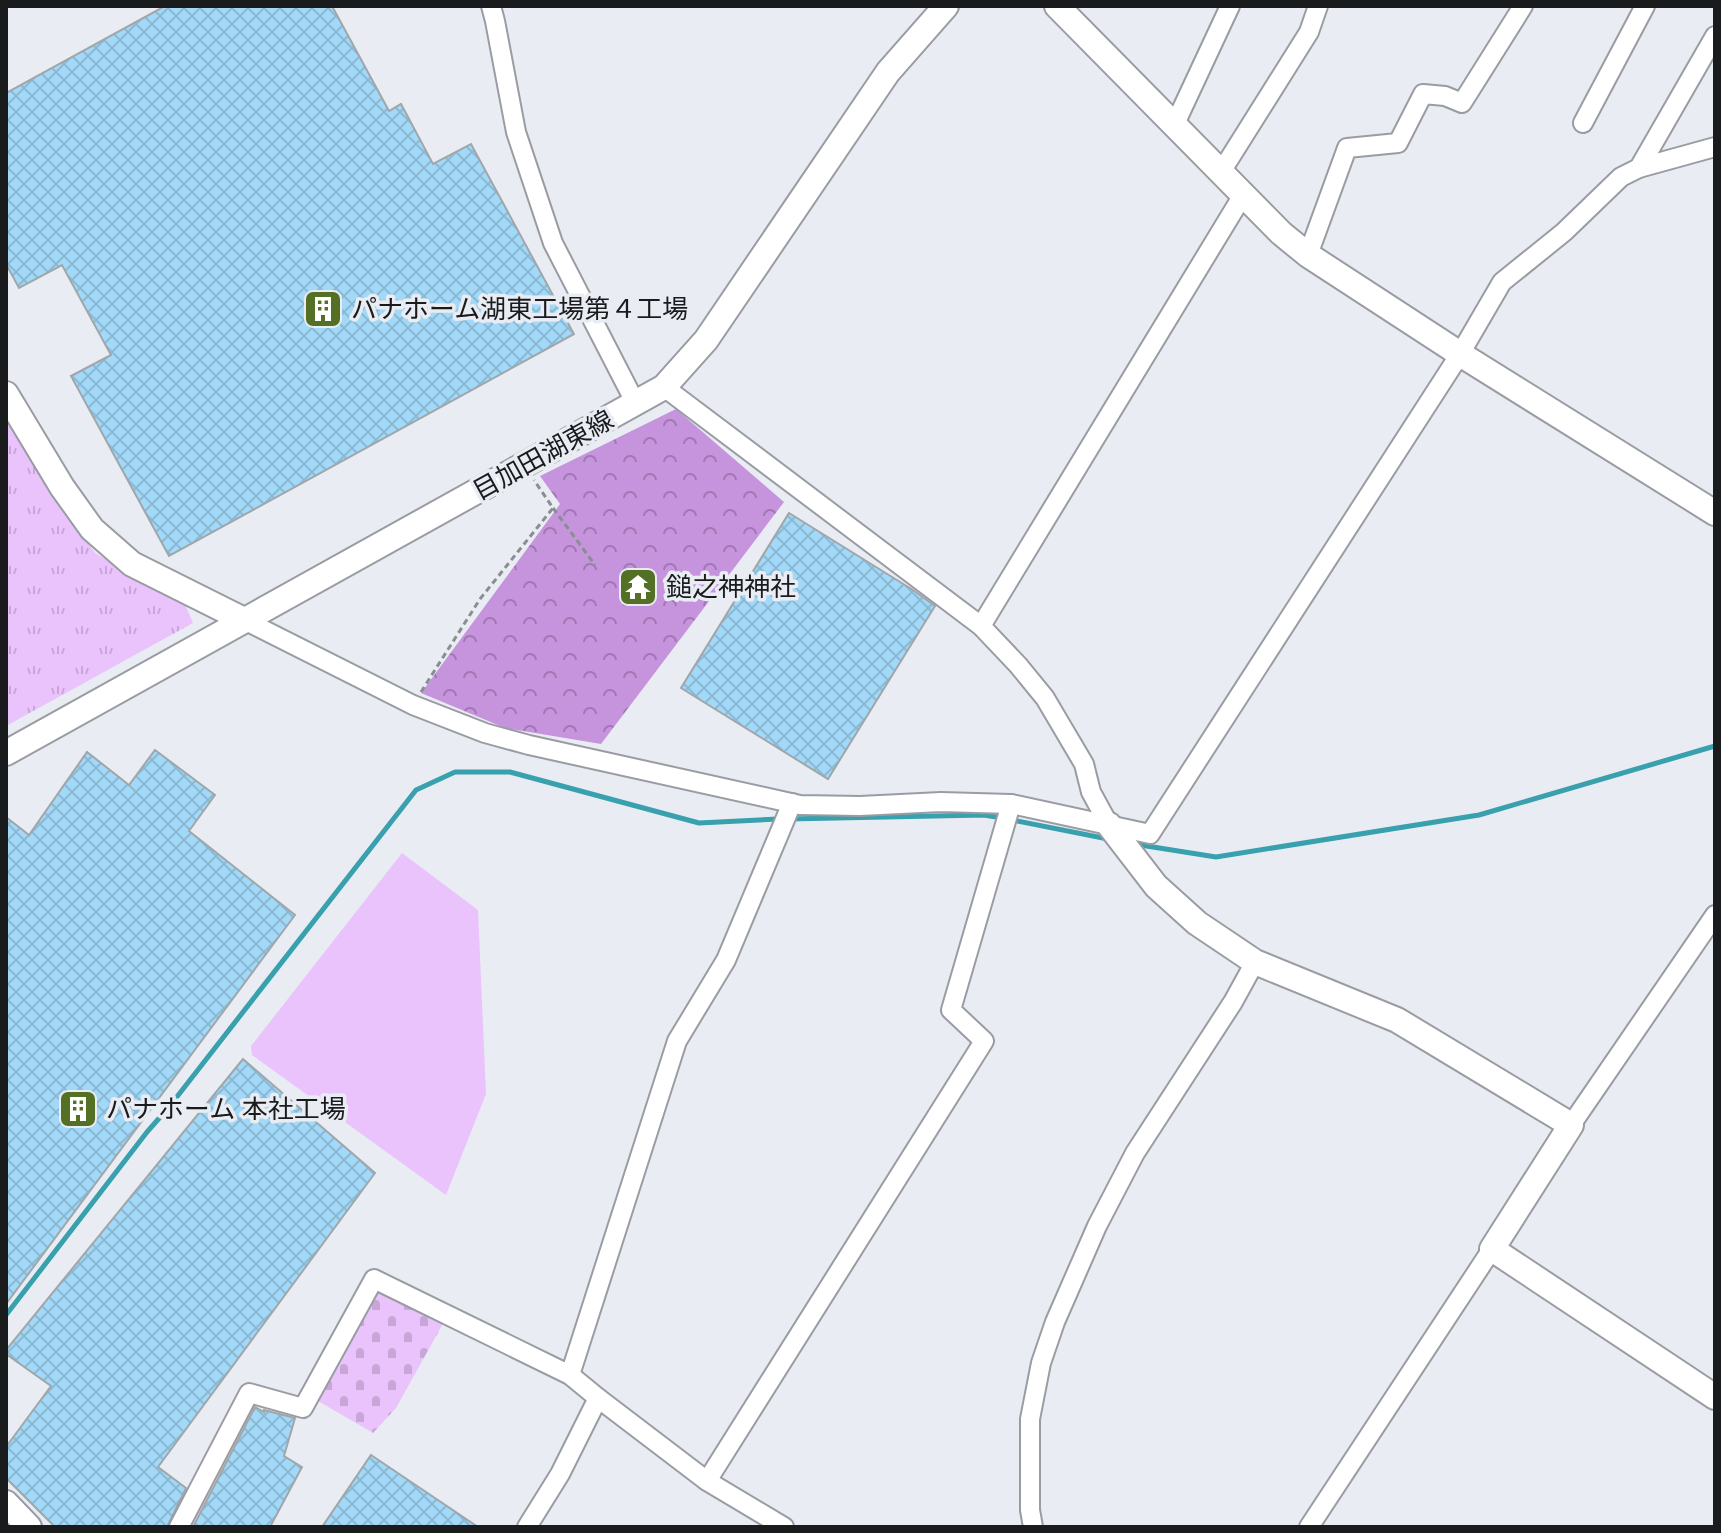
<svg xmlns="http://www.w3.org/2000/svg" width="1721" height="1533" viewBox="0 0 1721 1533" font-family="Roboto,'Noto Sans JP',sans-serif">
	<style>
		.grass { fill: url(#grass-tufts) }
		.forest { fill: url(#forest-crowns) }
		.cemetery { fill: url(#cemetery-stones) }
		.park { fill: #eac3fc }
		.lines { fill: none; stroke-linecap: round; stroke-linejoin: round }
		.stream { stroke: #39a0ae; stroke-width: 5 }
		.building { fill: url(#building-cross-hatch); stroke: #a0a7ab; stroke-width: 2 }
		.street-casing { stroke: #999ca2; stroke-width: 22 }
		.secondary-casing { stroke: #999ca2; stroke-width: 28 }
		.path { stroke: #8a8e92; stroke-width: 3; stroke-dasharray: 6 4; stroke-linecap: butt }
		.street { stroke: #fff; stroke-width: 18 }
		.secondary { stroke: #fff; stroke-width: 24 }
		.labels { text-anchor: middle; stroke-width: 7; stroke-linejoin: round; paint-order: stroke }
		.poi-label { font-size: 26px; fill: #191b1d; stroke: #e9edf3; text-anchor: start }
		.street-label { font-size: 26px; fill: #191b1d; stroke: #e9edf3 }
	</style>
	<defs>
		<pattern id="grass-tufts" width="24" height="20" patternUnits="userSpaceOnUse" patternTransform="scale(2)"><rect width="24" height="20" fill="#eac3fc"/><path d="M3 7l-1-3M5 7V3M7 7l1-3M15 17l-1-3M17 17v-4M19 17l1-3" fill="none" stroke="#c8a7d8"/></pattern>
		<pattern id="forest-crowns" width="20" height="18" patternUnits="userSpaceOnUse" patternTransform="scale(2)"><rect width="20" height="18" fill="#c693dd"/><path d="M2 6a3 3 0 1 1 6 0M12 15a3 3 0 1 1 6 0" fill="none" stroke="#a077b3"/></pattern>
		<pattern id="cemetery-stones" width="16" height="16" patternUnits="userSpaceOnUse" patternTransform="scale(2)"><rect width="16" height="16" fill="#eac3fc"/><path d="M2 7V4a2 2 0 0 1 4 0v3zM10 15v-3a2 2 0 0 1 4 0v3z" fill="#c8a7d8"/></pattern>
		<pattern id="building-cross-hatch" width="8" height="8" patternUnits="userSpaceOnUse" patternTransform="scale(2)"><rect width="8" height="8" fill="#a2d8f8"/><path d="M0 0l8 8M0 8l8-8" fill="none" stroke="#8bb9d4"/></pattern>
	</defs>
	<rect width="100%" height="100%" fill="#e9edf3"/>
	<polygon class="grass" points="6,422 95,553 185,604 193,623 6,726"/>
	<polygon class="forest" points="676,409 784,502 601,744 505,728 421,693 560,504 540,476"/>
	<polygon class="cemetery" points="376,1283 445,1320 396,1408 373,1433 313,1398"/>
	<polygon class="park" points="402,853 478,910 486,1094 446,1195 252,1055 251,1046"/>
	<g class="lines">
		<g class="stream">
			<polyline points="788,819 984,815 1002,818"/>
			<polyline points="1012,820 1108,839"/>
			<polyline points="1134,844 1216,857 1479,815 1715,746"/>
			<polyline points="6,1315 147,1132 169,1107 416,790 455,772 510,772 699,823 778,819"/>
		</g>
	</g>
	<g class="building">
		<polygon points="165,6 332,6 389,111 401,104 433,164 471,144 574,334 169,556 71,376 111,355 62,265 19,288 6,264 6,93"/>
		<polygon points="789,513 913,590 935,606 828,779 681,688"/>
		<polygon points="155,750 215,795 189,831 295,915 6,1304 6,817 29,835 87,752 129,785"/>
		<polygon points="243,1059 375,1173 158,1467 186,1488 167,1527 55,1527 6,1478 6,1447 51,1386 6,1354 6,1350"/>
		<polygon points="255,1407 264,1412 264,1410 295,1418 284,1456 302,1467 270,1527 193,1527"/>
		<polygon points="371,1455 478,1527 322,1527"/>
	</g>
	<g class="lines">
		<defs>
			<g id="street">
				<polyline points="491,6 495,21 516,132 553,243 636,404"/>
				<polyline points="1583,123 1645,6"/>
				<polyline points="1174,126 1230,6"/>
				<polyline points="1639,168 1715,147"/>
				<polyline points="1221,172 1309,32 1318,6"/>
				<polyline points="1308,255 1347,148 1398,143 1423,94 1445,96 1462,103 1523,6"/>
				<polyline points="664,387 981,626 1018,665 1045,698 1084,764 1091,792 1109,825"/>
				<polyline points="244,620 413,705 485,733 529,745 800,805 860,806 941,802 1011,804 1150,834 1460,354 1502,282 1564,232 1621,177 1639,168 1715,36"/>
				<polyline points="981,626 1243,195"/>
				<polyline points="1571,1125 1715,915"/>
				<polyline points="570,1375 677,1041 726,960 792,803"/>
				<polyline points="707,1481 984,1041 951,1010 1011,804"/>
				<polyline points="179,1527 249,1393 303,1408 374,1279 570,1375 598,1398"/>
				<polyline points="527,1527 560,1474 598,1398 707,1481 784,1527"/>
				<polyline points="1033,1527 1030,1510 1030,1419 1041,1363 1055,1322 1097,1226 1135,1153 1233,1002 1255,962"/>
				<polyline points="1309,1527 1492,1249"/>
			</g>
			<g id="secondary">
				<polyline points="1057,6 1281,233 1308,255 1460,354 1715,513"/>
				<polyline points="6,394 62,487 92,529 132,564 244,620"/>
				<polyline points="6,753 664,387 706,340 888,72 946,6"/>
				<polyline points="1109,825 1156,886 1197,923 1255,962 1397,1020 1571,1125 1492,1249 1715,1397"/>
				<polyline points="6,1503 29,1527"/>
			</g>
		</defs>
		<use href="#street" class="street-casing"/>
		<use href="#secondary" class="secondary-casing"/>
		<g class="path">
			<polyline points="553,508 595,565"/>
			<polyline points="421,692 480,599 553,508 534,480"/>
		</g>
		<use href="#street" class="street"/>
		<use href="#secondary" class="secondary"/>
	</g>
	<defs>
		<symbol id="building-square" viewBox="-11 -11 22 22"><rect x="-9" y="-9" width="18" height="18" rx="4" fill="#537025" stroke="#e9edf3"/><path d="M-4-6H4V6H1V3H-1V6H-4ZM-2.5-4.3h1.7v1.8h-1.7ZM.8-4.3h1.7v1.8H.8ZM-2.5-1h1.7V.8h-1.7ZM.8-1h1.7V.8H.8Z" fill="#fff"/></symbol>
		<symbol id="temple-square" viewBox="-11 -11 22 22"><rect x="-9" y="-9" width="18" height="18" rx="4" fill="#537025" stroke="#e9edf3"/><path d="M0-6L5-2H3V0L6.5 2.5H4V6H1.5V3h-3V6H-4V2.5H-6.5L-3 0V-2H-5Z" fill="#fff"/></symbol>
	</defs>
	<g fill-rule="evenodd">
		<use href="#building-square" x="301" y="287" width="44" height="44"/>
		<use href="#temple-square" x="616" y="565" width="44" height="44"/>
		<use href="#building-square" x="56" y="1087" width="44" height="44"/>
	</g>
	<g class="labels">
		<g class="poi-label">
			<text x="351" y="318">パナホーム湖東工場第４工場</text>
			<text x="666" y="596">鎚之神神社</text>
			<text x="106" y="1118">パナホーム 本社工場</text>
		</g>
		<g class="street-label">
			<text transform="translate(543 455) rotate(-29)" y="9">目加田湖東線</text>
		</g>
	</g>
	<rect width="1721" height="1533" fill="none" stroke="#191b1d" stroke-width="16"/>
</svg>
